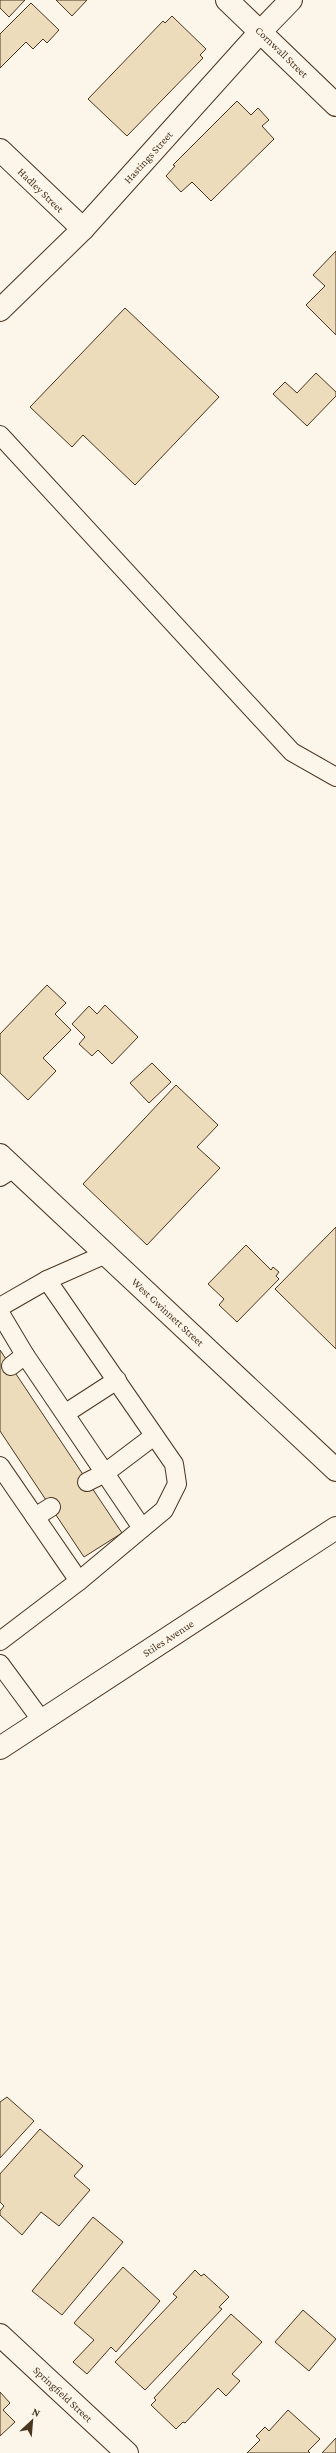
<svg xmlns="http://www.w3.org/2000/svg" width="336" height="2453" viewBox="0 0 336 2453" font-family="'Crimson Pro',serif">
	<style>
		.building { fill: #ecdcbc; stroke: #4a3520 }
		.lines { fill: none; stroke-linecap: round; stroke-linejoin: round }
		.lane-casing { stroke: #4a3520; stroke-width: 20 }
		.street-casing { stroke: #4a3520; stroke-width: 24 }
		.secondary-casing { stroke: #4a3520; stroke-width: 24 }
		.lane { stroke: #fbf6e9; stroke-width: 18 }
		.street { stroke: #fbf6e9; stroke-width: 22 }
		.secondary { stroke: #fbf6e9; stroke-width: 22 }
		.labels { text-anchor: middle; stroke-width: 3; stroke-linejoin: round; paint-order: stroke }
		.street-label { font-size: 11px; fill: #4a3520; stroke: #fbf6e9 }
	</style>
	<rect width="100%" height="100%" fill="#fbf6e9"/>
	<g class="building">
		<polygon points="0,0 25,0 9,17 0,8"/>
		<polygon points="56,0 87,0 72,16"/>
		<polygon points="31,3 59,30 47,43 43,39 33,49 26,42 0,68 0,34"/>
		<polygon points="172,16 206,49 200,55 203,58 127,136 88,99 163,21 165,23"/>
		<polygon points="237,101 251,115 258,108 269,120 262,126 274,139 211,201 192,182 181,192 166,176 175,166 173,165"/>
		<polygon points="336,251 336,335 306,305 325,286 313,275"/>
		<polygon points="125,308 219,397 135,485 83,435 72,447 30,407"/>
		<polygon points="316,373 336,392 336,396 307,426 273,394 285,382 297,393"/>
		<polygon points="47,985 66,1003 55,1014 71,1030 43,1058 56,1071 28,1100 0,1073 0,1034"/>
		<polygon points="105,1005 138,1037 112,1064 98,1050 92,1056 79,1044 85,1037 72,1024 89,1006 97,1014"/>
		<polygon points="152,1063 171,1082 149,1103 130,1083"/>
		<polygon points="176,1085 218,1125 197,1147 220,1168 147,1245 83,1184"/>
		<polygon points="336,1227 336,1349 275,1289"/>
		<polygon points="246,1245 271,1270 273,1267 279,1272 276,1276 279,1279 237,1322 219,1305 224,1299 208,1284"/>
		<polygon points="0,1350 122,1533 84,1557 0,1431"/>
		<polygon points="7,2097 34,2121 0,2158 0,2102"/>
		<polygon points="40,2129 83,2166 74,2176 90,2190 59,2226 41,2212 22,2235 0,2215 0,2211 4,2206 0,2202 0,2174"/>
		<polygon points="93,2217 123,2242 62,2315 32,2291"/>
		<polygon points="123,2267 160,2301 116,2352 111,2347 87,2374 73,2362 94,2340 74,2323"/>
		<polygon points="195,2270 201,2276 204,2274 229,2297 219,2307 222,2309 145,2390 115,2362 177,2297 173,2294"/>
		<polygon points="303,2310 336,2339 309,2371 275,2342"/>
		<polygon points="231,2314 262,2342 232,2374 240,2381 226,2396 218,2388 185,2423 183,2422 176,2429 151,2405 156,2400 154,2398"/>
		<polygon points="0,2392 10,2403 3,2410 15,2422 0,2436"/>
		<polygon points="288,2410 320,2439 308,2451 310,2453 247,2453 260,2440 256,2436 265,2427 269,2431"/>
		<polygon points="336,2438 336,2453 322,2453"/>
	</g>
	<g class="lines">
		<defs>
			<g id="lane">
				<polyline points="0,435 292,752 336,777"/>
				<polyline points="0,1177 14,1168"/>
				<polyline points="47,1280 174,1464 177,1484 164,1510 79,1581"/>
				<polyline points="0,1307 47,1280 106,1254"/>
				<polyline points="0,1313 25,1355 142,1528"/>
				<polyline points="11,1366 25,1355"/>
				<polyline points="66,1413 117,1380"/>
				<polyline points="0,1466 79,1581 0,1641"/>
				<polyline points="87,1482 105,1473 154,1436"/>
				<polyline points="35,1517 51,1507"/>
				<polyline points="0,1664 42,1721"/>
			</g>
			<g id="street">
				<polyline points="227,0 336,105"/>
				<polyline points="0,150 83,229"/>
				<polyline points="0,310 83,229 260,32 291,0"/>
				<polyline points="0,2335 127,2453"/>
			</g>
			<g id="secondary">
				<polyline points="0,1155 336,1470"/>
				<polyline points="0,1748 336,1528"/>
			</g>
		</defs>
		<use href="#lane" class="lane-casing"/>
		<use href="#street" class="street-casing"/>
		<use href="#secondary" class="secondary-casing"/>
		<use href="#lane" class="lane"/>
		<use href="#street" class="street"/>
		<use href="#secondary" class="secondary"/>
	</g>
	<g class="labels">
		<g class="street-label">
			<text transform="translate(282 52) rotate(44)" y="4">Cornwall Street</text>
			<text transform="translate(148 157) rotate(-48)" y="4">Hastings Street</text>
			<text transform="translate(41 190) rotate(44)" y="4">Hadley Street</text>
			<text transform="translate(168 1312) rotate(43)" y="4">West Gwinnett Street</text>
			<text transform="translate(168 1638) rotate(-33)" y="4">Stiles Avenue</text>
			<text transform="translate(63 2394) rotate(43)" y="4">Springfield Street</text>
		</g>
	</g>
	<g transform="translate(32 2421) rotate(26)" stroke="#fbf6e9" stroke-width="3" paint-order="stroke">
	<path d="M0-3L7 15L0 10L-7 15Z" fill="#4a3520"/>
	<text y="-6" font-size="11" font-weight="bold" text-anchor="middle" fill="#4a3520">N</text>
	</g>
</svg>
